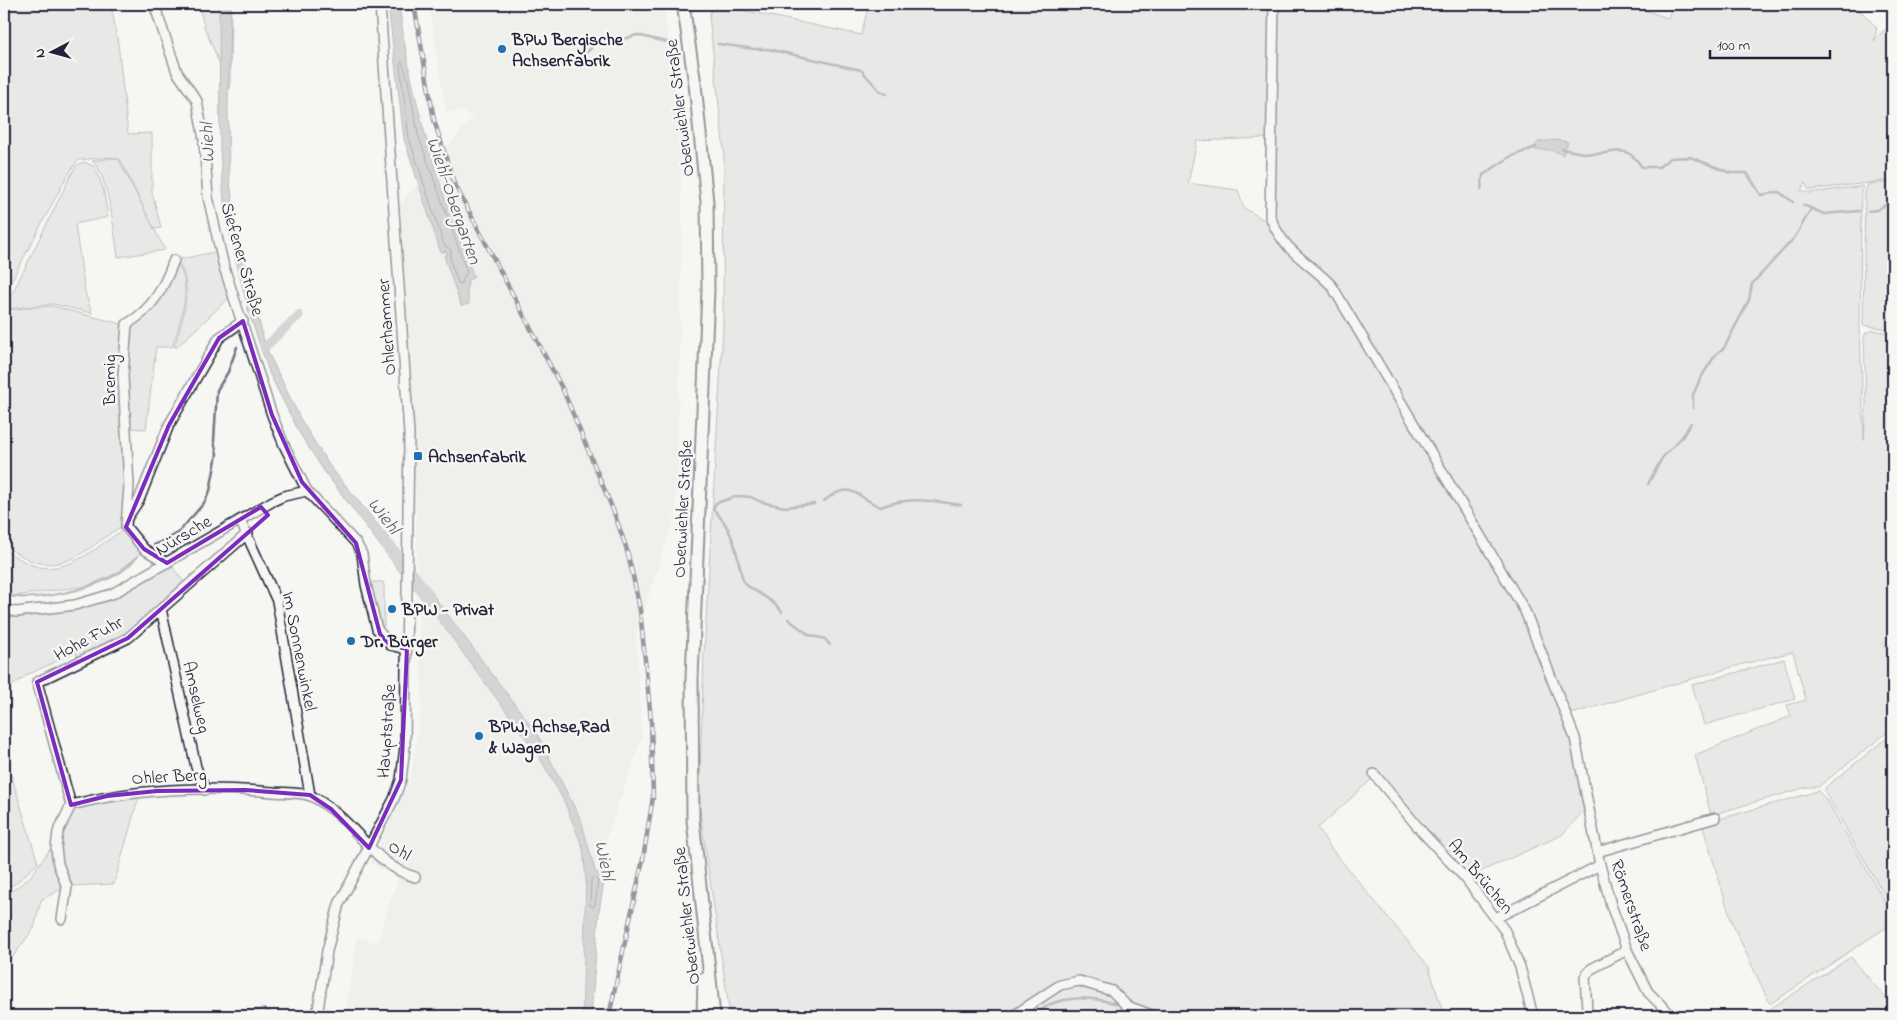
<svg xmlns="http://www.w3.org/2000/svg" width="1897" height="1020" viewBox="0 0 1897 1020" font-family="'Indie Flower',sans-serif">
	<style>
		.built { fill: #e6e6e4 }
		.green { fill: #d7d7d7; stroke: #7c7c89; fill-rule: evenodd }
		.water { fill: #adadb3; stroke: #757583 }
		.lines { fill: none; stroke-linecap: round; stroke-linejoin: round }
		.shore { stroke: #5a5a6b; stroke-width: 1 }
		.stream { stroke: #757583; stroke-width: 2.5 }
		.canal { stroke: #adadb3; stroke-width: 9 }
		.river { stroke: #adadb3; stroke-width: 14 }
		.minor-casing { stroke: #22223b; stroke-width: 12 }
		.major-casing { stroke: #22223b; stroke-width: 15 }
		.minor { stroke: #f6f6f2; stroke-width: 9 }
		.major { stroke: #f6f6f2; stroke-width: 11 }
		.rail-casing { stroke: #22223b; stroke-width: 4.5 }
		.rail { stroke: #f6f6f2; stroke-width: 2.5; stroke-dasharray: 8; stroke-linecap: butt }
		.marked { fill: none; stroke: #7b2cbf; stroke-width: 4; stroke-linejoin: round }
		.poi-dot { fill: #1f6fb2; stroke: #f6f6f2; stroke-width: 2 }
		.labels { text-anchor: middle; stroke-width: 5; stroke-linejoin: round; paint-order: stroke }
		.poi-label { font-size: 18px; font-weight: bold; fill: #22223b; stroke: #f6f6f2; text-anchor: start }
		.street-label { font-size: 18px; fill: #22223b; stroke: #f6f6f2 }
		.water-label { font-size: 19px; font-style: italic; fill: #535365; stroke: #f6f6f2 }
	</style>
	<rect width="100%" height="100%" fill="#f6f6f2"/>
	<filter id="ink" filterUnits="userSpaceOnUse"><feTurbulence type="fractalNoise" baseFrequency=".02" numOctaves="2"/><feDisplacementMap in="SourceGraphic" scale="10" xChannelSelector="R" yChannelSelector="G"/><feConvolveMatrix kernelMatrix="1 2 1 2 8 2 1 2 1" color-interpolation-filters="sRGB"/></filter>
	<g filter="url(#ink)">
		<polygon class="built" points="429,4 663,4 680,125 682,227 677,488 675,516 636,633 642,737 584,901 580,1016 345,1016 357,937 377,943 398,878 371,863 410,781 422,705 411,365 400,204 473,116 460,111 446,113"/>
		<g class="green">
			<polygon points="4,4 111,4 118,43 128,134 152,133 152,192 161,228 154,229 120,159 113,157 78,160 67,176 4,295"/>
			<polygon points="198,4 231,4 230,89 205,29"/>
			<path d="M713,4L861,35L869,4H1431L1448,11L1450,4H1626L1668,18L1673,4H1854L1877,28L1874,41L1884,30L1893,35V180L1809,190L1805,183L1801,190L1809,193L1864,186L1861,191L1860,328L1864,440L1866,403L1864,337L1866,333L1873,330L1893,334V653L1883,642L1881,643L1893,660V728L1818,787H1807L1711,815L1695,755L1791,716L1787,705L1806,700L1793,652L1743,664L1568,715L1589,805L1562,835L1475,874L1373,778L1318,828L1330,847L1429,967L1444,1016H730L699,805L704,654L723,329L724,151L709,16ZM1266,138V221L1244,208L1238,190L1188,183L1197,141Z"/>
			<path d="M113,158L119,160L165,250L118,257C115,237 108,172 92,161Z"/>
			<polygon points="84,162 95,167 103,188 108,217 75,224 85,292 92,313 53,304 5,309 4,301 13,292 70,177 77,165"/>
			<polygon points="1893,182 1893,330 1863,325 1865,192 1868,184"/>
			<path d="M219,251L232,295L177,347H174C182,321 196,283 176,260Z"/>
			<path d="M175,262C195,281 180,324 172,347H156L146,429L128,428L124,376L130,325L137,320Z"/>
			<path d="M52,306L125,325L127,484L122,526C96,541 73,569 39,563C28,561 14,551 4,546V310Z"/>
			<path d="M125,529L144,550L117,573L87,586L13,596L4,593V550C14,555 28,565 39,567C74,572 97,545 125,529Z"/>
			<polygon points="171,565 186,585 129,635 79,659 76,652 27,675 4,692 4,610 76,607"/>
			<polygon points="372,582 383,582 384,586 384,626 380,628 372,597"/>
			<polygon points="1784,659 1795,699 1704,725 1692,685"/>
			<polygon points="1893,733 1893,910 1825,792 1826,787"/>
			<polygon points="4,751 38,863 15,884 4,889"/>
			<polygon points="1818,791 1826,799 1892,914 1893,923 1770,1004 1732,923 1702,824"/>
			<polygon points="139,796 114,884 71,886 62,861 60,832 74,809 109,799"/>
			<polygon points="51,848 65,887 41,900 34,928 4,969 4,897 30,877"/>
			<polygon points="1851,957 1893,1007 1893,1016 1759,1016"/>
		</g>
		<g class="water">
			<polygon points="219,4 230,4 228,109 229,175 237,231 264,341 267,341 268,352 301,420 329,465 401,553 400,572 324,471 300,434 270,375 248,310 225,214 220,151"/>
			<path d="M388,4H399C410,98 439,189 474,277L468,280L467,291L469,304L461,306L444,256L447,255L446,251L441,253L404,139Z"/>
			<polygon points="1556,140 1568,142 1563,155 1552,150 1535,150 1534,147 1538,142"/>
			<polygon points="415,571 537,734 581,820 595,870 598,875 602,861 607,862 599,912 591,1016 582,1016 586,880 583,848 564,801 537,753 415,588"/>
		</g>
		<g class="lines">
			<g class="shore">
				<polygon points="402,62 407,76 418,134 467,272 461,284 458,283 450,260 451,250 444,245 409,138 400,65"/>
				<polygon points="594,877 598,881 595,905 593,907 590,905 591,880"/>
			</g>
			<g class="stream">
				<polyline points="718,44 754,49 768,49 861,70 880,91 887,94"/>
				<polyline points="576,63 597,42 611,36 620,40 637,35 670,43"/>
				<path d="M1562,149C1572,151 1583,153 1593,154C1617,154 1625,142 1642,167H1659L1670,158L1690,157L1731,173H1747L1761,195L1779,192L1793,202"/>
				<polyline points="1481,190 1483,175 1510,157 1536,147"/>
				<polyline points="1803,205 1824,214 1859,211"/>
				<polyline points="1868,211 1877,210 1893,200"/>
				<polyline points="1693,408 1693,395 1700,379 1716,354 1724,348 1749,300 1752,284 1795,237 1811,209"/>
				<polyline points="1648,484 1662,458 1682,437 1691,423"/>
				<path d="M824,501C852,478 858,499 881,507C908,496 933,501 961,505"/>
				<polyline points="154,545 178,533 204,503 210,491 217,454 214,441 217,390 228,372 237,347"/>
				<path d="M4,594C32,604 92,589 117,574C125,570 132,562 138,556"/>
				<path d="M782,612C772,597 747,589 744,582C741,577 741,569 739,564C735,542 729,525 713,509L716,503L738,496L751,497L761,502L785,507L814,504"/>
				<polyline points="788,619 809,635 825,639 830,645"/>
				<polyline points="196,1016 227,1015 264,1009 276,1016"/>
				<path d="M1029,1016C1031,1015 1033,1015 1036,1015C1040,1013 1044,1007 1048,1005C1072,995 1096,997 1120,1005"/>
			</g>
			<polyline class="canal" points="264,348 299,315"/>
			<polyline class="river" points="389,547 427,595"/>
			<defs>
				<g id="minor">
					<polyline points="154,4 177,72 197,101 204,140 208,197 224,267 272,415 284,445 307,491 356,543 362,554 366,585 377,629 390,645 407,649"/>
					<path d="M1274,4L1270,216C1283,252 1307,260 1332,286L1525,611L1575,738L1600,865L1611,905L1627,950L1648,992L1672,1016"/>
					<polyline points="127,518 139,500 169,425 219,338 243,321"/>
					<polyline points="240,520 277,601 310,795"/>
					<path d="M167,563L144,549L126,527L129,485L123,376L127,324C153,309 164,287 174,260"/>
					<polyline points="4,609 16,612 75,605 112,594 273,501 284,496 307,491"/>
					<polyline points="161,609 196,767 205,790"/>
					<polyline points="1374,774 1423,833 1466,879 1505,931 1520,967 1533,1016"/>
					<polyline points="71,805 37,682 128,638 248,533"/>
					<polyline points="1597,852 1715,818"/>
					<polyline points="1496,918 1600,865"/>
					<path d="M62,919L67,887L58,864L56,848L58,832L71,805C136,788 206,786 273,792C284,793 300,792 311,796C317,798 324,804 330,808C361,831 375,865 415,877"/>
					<polyline points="317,1016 327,951 339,904 394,799 401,780 405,747 409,434 380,4"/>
					<polyline points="1013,1016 1060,985 1079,981 1112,991 1127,1006 1154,1016"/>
					<polyline points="1584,1016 1587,1010 1585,977 1591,969 1627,950"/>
				</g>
				<g id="major">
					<polyline points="683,4 695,84 707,202 708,290 692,678 693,820 714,1016"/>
					<polyline points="703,1016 704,979"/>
				</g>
			</defs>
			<use href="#minor" class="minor-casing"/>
			<use href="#major" class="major-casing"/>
			<use href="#minor" class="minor"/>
			<use href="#major" class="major"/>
			<defs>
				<polyline id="rail" points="414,4 434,120 454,183 563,390 613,510 626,547 633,576 640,610 651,720 653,797 643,859 609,1016"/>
			</defs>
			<use href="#rail" class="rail-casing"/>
			<use href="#rail" class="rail"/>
		</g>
	</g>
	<path d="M0 0H1897V1020H0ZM243,321L272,415L302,482L356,543L380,634L390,645L407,649L401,780L369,848L331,809L310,795L245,790L157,791L107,796L71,805L37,682L128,638L268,515L261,507L167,563L144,549L126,527L169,425L219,338Z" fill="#f6f6f2" fill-opacity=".55" fill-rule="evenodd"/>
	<path class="marked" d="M243,321L272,415L302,482L356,543L380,634L390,645L407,649L401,780L369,848L331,809L310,795L245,790L157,791L107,796L71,805L37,682L128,638L268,515L261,507L167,563L144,549L126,527L169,425L219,338Z"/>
	<g class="poi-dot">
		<circle cx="502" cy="49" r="5"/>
		<rect x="413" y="451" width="10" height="10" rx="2.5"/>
		<circle cx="392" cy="609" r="5"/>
		<circle cx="351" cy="641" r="5"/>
		<circle cx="479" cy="736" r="5"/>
	</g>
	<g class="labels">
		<g class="poi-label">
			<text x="512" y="45">BPW Bergische<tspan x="512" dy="21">Achsenfabrik</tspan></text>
			<text x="428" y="462">Achsenfabrik</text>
			<text x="402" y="615">BPW - Privat</text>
			<text x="361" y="647">Dr. Bürger</text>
			<text x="489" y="732">BPW, Achse,Rad<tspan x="489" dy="21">&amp; Wagen</tspan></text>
		</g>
		<g class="street-label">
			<text transform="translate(679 108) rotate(-97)" y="6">Oberwiehler Straße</text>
			<text transform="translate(243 259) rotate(74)" y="6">Siefener Straße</text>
			<text transform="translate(386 327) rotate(-94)" y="6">Ohlerhammer</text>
			<text transform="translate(109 380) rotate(-90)" y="6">Bremig</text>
			<text transform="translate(682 509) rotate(-87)" y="6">Oberwiehler Straße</text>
			<text transform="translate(183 535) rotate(-31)" y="6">Nürsche</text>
			<text transform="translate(88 638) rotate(-28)" y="6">Hohe Fuhr</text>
			<text transform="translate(300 651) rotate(79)" y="6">Im Sonnenwinkel</text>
			<text transform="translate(197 697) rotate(77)" y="6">Amselweg</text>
			<text transform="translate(386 731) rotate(-86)" y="6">Hauptstraße</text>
			<text transform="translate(169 776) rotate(-3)" y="6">Ohler Berg</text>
			<text transform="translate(400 850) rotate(32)" y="6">Ohl</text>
			<text transform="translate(1481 876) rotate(50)" y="6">Am Brüchen</text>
			<text transform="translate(1632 905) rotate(71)" y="6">Römerstraße</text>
			<text transform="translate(686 916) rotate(-96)" y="6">Oberwiehler Straße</text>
		</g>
		<g class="water-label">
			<text transform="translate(206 143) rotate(-92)" y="7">Wiehl</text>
			<text transform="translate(455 200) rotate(71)" y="7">Wiehl-Obergarten</text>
			<text transform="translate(385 515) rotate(52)" y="7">Wiehl</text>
			<text transform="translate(606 860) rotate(79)" y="7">Wiehl</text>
		</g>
	</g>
	<rect width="1897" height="1020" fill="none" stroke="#f6f6f2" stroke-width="20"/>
	<rect x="10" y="10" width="1877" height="1000" fill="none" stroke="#22223b" stroke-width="2" filter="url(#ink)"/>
	<g transform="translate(52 52) rotate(264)" stroke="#f6f6f2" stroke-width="4" paint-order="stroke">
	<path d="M0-4L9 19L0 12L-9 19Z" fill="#22223b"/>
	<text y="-8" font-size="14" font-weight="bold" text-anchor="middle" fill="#22223b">N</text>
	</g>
	<path d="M1710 50v8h120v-8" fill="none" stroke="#22223b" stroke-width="2.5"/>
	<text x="1717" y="50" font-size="15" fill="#22223b" stroke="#f6f6f2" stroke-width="4" paint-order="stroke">100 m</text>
</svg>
